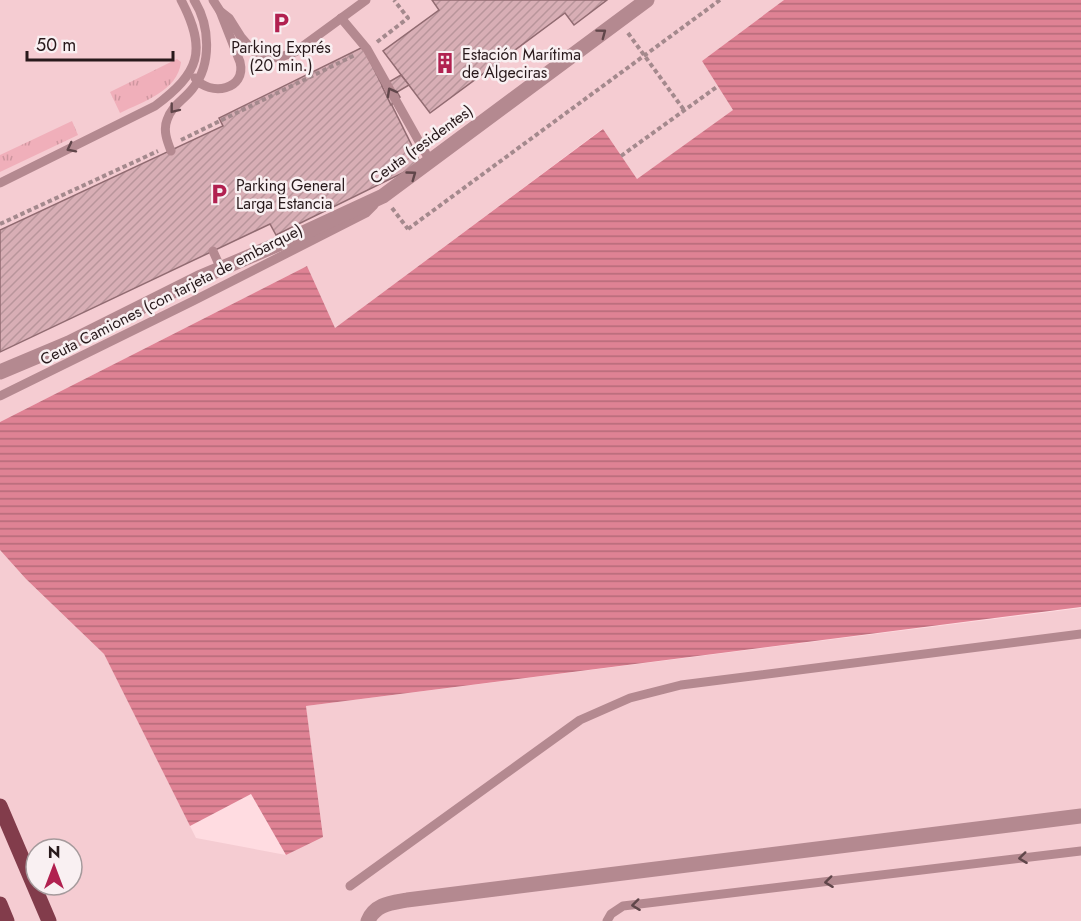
<svg xmlns="http://www.w3.org/2000/svg" width="1081" height="921" viewBox="0 0 1081 921" font-family="Jost,sans-serif">
	<style>
		.built { fill: #f5ccd2; fill-rule: evenodd }
		.grass { fill: url(#grass-tufts) }
		.water { fill: url(#water-rules) }
		.building { fill: url(#building-hatch); stroke: #916b71; stroke-width: 1.5 }
		.lines { fill: none; stroke-linecap: round; stroke-linejoin: round }
		.path { stroke: #a4898d; stroke-width: 4; stroke-dasharray: 4.5 3; stroke-linecap: butt }
		.lane { stroke: #b48990; stroke-width: 9 }
		.street { stroke: #b48990; stroke-width: 15 }
		.primary { stroke: #823c4b; stroke-width: 15 }
		.path-bridge { stroke: #a4898d; stroke-width: 4; stroke-dasharray: 4.5 3; stroke-linecap: butt }
		.oneway { stroke: #60464a }
		.labels { text-anchor: middle; stroke-width: 5; stroke-linejoin: round; paint-order: stroke }
		.poi-label { font-size: 16px; fill: #28191b; stroke: #f9f0f2; text-anchor: start }
		.street-label { font-size: 16px; fill: #28191b; stroke: #f9f0f2 }
	</style>
	<defs>
		<pattern id="grass-tufts" width="24" height="20" patternUnits="userSpaceOnUse" patternTransform="scale(1.5)"><rect width="24" height="20" fill="#f0afba"/><path d="M3 7l-1-3M5 7V3M7 7l1-3M15 17l-1-3M17 17v-4M19 17l1-3" fill="none" stroke="#ce969f"/></pattern>
		<pattern id="water-rules" width="6" height="5" patternUnits="userSpaceOnUse" patternTransform="scale(1.5)"><rect width="6" height="5" fill="#df8294"/><path d="M0 2.5h6" fill="none" stroke="#b56a78"/></pattern>
		<pattern id="building-hatch" width="6" height="6" patternUnits="userSpaceOnUse" patternTransform="scale(1.5)"><rect width="6" height="6" fill="#d8aeb5"/><path d="M-1 1l2-2M0 6l6-6M5 7l2-2" fill="none" stroke="#b9959b"/></pattern>
	</defs>
	<rect width="100%" height="100%" fill="#ffdce1"/>
	<g class="built">
		<polygon points="0,0 784,0 702,61 734,110 637,179 602,129 334,329 307,266 0,422"/>
		<path d="M0,550L26,579L104,654L196,838L286,855L322,836L306,706L1081,608V921H0ZM36,849H72V885H36Z"/>
	</g>
	<g class="grass">
		<path d="M177,59L181,62C178,91 142,102 120,113L110,92Z"/>
		<polygon points="72,121 78,135 0,172 0,155"/>
	</g>
	<polygon class="water" points="784,0 1081,0 1081,607 306,706 323,837 286,855 251,794 190,826 104,654 26,579 0,550 0,422 307,266 335,328 603,129 637,179 733,110 702,61"/>
	<g class="building">
		<polygon points="432,0 607,0 574,25 565,13 430,113 383,51 439,10"/>
		<polygon points="363,47 421,164 276,235 270,224 0,352 0,230 223,126 219,118"/>
		<polygon points="401,75 409,85 397,92 400,97 391,105 382,86"/>
	</g>
	<g class="lines">
		<g class="path">
			<polyline points="628,33 684,110"/>
			<polyline points="377,42 408,18 394,0"/>
			<polyline points="181,140 355,55"/>
			<polyline points="621,156 718,86"/>
			<polyline points="392,208 408,229"/>
			<polyline points="0,224 158,151"/>
		</g>
		<g class="lane">
			<polyline points="213,0 220,11 229,18 241,37 253,51 270,57 278,58 295,52 366,0"/>
			<polyline points="341,18 367,49 430,161"/>
			<path d="M195,78C210,97 247,90 240,62L220,11"/>
			<path d="M171,151C167,141 163,130 167,120C171,106 185,99 193,88C212,64 210,25 194,0"/>
			<path d="M0,183L155,106C199,73 208,51 181,0"/>
			<polyline points="213,251 221,269"/>
			<polyline points="0,396 193,301 366,213 374,205"/>
			<polyline points="350,886 580,720 630,698 681,685 1081,634"/>
			<polyline points="607,921 611,914 623,906 1081,851"/>
		</g>
		<g class="street">
			<polyline points="0,372 69,343 199,278 288,240 383,196 647,0"/>
			<path d="M368,921C375,904 391,903 407,900L1081,816"/>
		</g>
		<g class="primary">
			<polyline points="0,806 49,921"/>
			<polyline points="0,904 7,921"/>
		</g>
		<polyline class="path-bridge" points="408,229 720,0"/>
	</g>
	<defs><path id="oneway-chevron" d="M-2-3.5L2.5 0L-2 3.5" fill="none" stroke-width="1.6" stroke-linecap="round" stroke-linejoin="round" transform="scale(1.5)"/></defs>
	<g class="oneway">
		<use href="#oneway-chevron" transform="translate(602 33) rotate(-37)"/>
		<use href="#oneway-chevron" transform="translate(391 92) rotate(-119)"/>
		<use href="#oneway-chevron" transform="translate(174 109) rotate(128)"/>
		<use href="#oneway-chevron" transform="translate(71 148) rotate(153)"/>
		<use href="#oneway-chevron" transform="translate(412 175) rotate(-36)"/>
		<use href="#oneway-chevron" transform="translate(1023 858) rotate(173)"/>
		<use href="#oneway-chevron" transform="translate(829 882) rotate(173)"/>
		<use href="#oneway-chevron" transform="translate(636 905) rotate(173)"/>
	</g>
	<defs>
		<symbol id="parking-bare" viewBox="-9 -9 18 18"><path d="M-3.5-5.5H1a3.5 3.5 0 0 1 0 7H-1V5.5H-3.5ZM-1-3.4V-.6H.8a1.4 1.4 0 0 0 0-2.8Z" fill="#b12150" stroke="#f9f0f2" stroke-width="2.5" paint-order="stroke"/></symbol>
		<symbol id="building-bare" viewBox="-9 -9 18 18"><path d="M-4-6H4V6H1V3H-1V6H-4ZM-2.5-4.3h1.7v1.8h-1.7ZM.8-4.3h1.7v1.8H.8ZM-2.5-1h1.7V.8h-1.7ZM.8-1h1.7V.8H.8Z" fill="#b12150" stroke="#f9f0f2" stroke-width="2.5" paint-order="stroke"/></symbol>
	</defs>
	<g fill-rule="evenodd">
		<use href="#parking-bare" x="266" y="8" width="30" height="30"/>
		<use href="#building-bare" x="430" y="48" width="30" height="30"/>
		<use href="#parking-bare" x="204" y="179" width="30" height="30"/>
	</g>
	<g class="labels">
		<g class="poi-label">
			<text x="281" y="53" text-anchor="middle">Parking Exprés<tspan x="281" dy="18">(20 min.)</tspan></text>
			<text x="462" y="60">Estación Marítima<tspan x="462" dy="18">de Algeciras</tspan></text>
			<text x="236" y="191">Parking General<tspan x="236" dy="18">Larga Estancia</tspan></text>
		</g>
		<g class="street-label">
			<text transform="translate(421 144) rotate(-36)" y="6">Ceuta (residentes)</text>
			<text transform="translate(171 294) rotate(-27)" y="6">Ceuta Camiones (con tarjeta de embarque)</text>
		</g>
	</g>
	<g transform="translate(54 867)"><circle r="28" fill="#f9f0f2" stroke="#a59a9c" stroke-width="1.5"/>
	<path d="M0-4.5L10 22L0 15L-10 22Z" fill="#b12150"/>
	<text y="-9" font-size="16" font-weight="bold" text-anchor="middle" fill="#28191b">N</text>
	</g>
	<path d="M27 51v9h146v-9" fill="none" stroke="#28191b" stroke-width="3"/>
	<text x="36" y="51" font-size="18" fill="#28191b" stroke="#f9f0f2" stroke-width="4.5" paint-order="stroke">50 m</text>
</svg>
